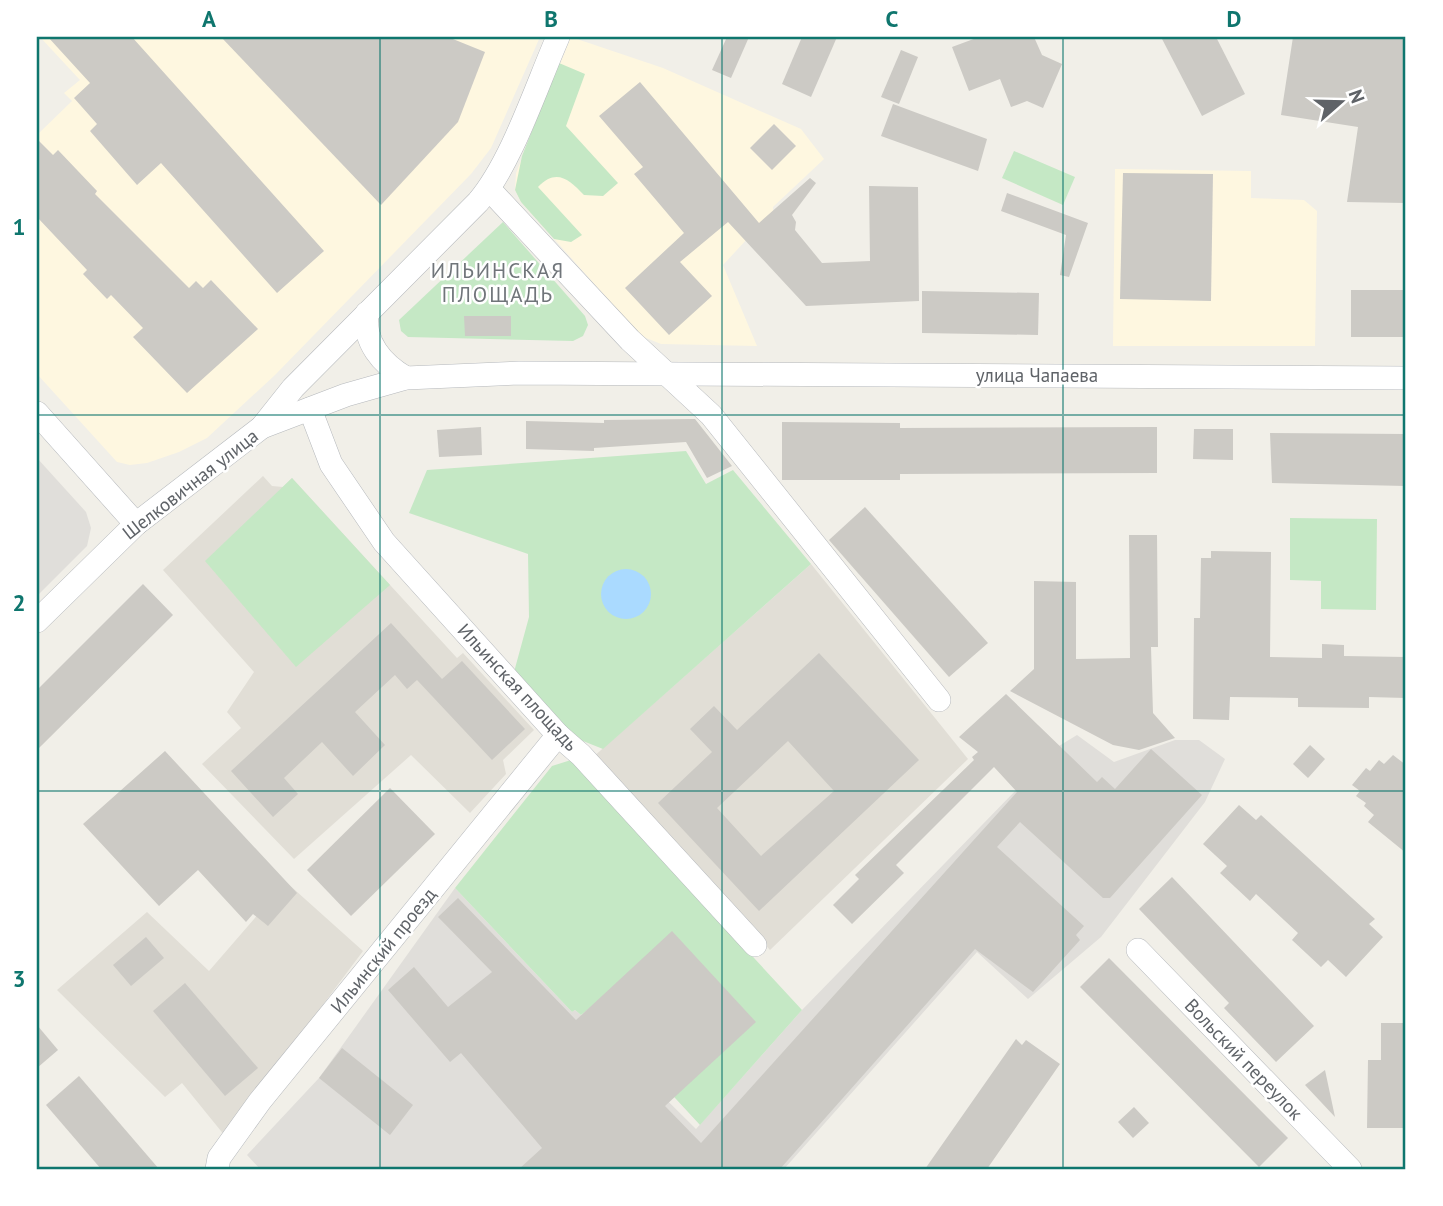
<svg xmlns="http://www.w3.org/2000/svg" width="1443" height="1206" viewBox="0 0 1443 1206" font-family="'PT Sans',sans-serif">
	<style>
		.commercial { fill: #fef7e0 }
		.industrial { fill: #e0deda }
		.education { fill: #e1ded6 }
		.green { fill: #c5e8c5 }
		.water { fill: #aadaff }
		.building { fill: #cccac5; fill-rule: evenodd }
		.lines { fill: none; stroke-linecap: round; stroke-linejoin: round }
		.minor-casing { stroke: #b5b8bc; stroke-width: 24 }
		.minor { stroke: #fff; stroke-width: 23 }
		.grid { fill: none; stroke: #0f766e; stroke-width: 2; stroke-opacity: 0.55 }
		.labels { text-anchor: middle; stroke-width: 5; stroke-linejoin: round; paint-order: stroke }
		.street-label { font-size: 19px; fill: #5f6368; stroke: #fff }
		.neighbourhood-label { font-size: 21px; letter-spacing: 2px; fill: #70757a; stroke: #fff }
		.neatline { fill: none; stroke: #0f766e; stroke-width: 2.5 }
		.grid-label { font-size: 23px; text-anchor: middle; font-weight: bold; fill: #0f766e }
	</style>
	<rect width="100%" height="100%" fill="#f1efe8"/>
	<g class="commercial">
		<polygon points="40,37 540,37 491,148 471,174 275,375 207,438 179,452 147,463 130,465 117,462 37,374 37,135 72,101 64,93 80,80"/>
		<polygon points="571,37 663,68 801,129 824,159 773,207 773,211 723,265 757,346 661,344 641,336 521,202 515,190 516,173"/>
		<polygon points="1115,169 1251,171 1251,198 1304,200 1317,211 1315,346 1113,346"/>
	</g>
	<g class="industrial">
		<polygon points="37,458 86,512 91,528 87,546 37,596"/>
		<polygon points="1077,735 1114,762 1175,740 1199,740 1225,759 1205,802 1101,937 1028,999 977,952 784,1169 260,1169 247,1155 319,1078 455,888 572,1012 575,1010 581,1015 696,1129 802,1010 1059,746"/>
	</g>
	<g class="education">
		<polygon points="263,476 272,486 283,487 292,478 457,658 463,653 534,730 503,760 506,774 470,813 411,755 294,859 202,764 241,728 227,712 254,672 163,570"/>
		<polygon points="811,564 968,759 770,950 592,758"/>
		<polygon points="286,882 363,951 225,1136 182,1083 165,1097 57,990 147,912 209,971"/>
	</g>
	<g class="green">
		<path d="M559,63L585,74L566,126L618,183L603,196L584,195C569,179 556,168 538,187L582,235L571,242L554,239L521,202L515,190L522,156Z"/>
		<polygon points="1014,151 1075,177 1063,205 1002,178"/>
		<polygon points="503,222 585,316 588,325 583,336 573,341 408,337 401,331 399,320"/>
		<polygon points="686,451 706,484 733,470 811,564 603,749 573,737 514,672 529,617 528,554 409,513 427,470"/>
		<polygon points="292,478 390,585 296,667 205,561"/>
		<polygon points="1290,518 1377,519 1376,610 1321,609 1321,581 1290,580"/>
		<polygon points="571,760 802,1010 700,1125 591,1007 581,1015 575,1010 572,1012 455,888 552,766"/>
	</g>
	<circle class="water" cx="626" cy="594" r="25"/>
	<g class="building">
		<polygon points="48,37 132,37 324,251 277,293 161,163 137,185 90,131 97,124 74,98 90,83"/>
		<polygon points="221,37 448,37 485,52 458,122 381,205"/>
		<polygon points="727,37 749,37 731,78 712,70"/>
		<polygon points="802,37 837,37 811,97 782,84"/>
		<polygon points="979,37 1034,37 1042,55 1062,64 1043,108 1027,101 1011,107 1000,79 969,91 952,47"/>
		<polygon points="1161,37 1216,37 1245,94 1202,116"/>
		<polygon points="1293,37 1406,37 1406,203 1347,202 1358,127 1281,115"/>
		<polygon points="901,50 918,57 899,104 881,97"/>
		<polygon points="640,82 759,223 810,178 816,183 792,215 796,222 795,230 822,263 870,261 869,186 918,187 919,301 806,306 728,222 680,262 712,296 669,335 625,288 684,233 634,174 643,167 599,116"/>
		<polygon points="893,104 987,139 978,171 881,136"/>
		<polygon points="774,124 796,146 772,170 750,148"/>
		<polygon points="37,139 53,155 58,150 97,191 95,194 189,288 196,281 203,288 211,280 258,329 187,393 133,337 143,328 111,295 107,299 83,274 87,270 37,217"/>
		<polygon points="1123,173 1213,174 1211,301 1120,299"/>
		<polygon points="1007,193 1088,223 1069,277 1060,275 1066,235 1001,211"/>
		<rect x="1351" y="290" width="55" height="47"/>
		<polygon points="922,291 1039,293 1038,335 922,333"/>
		<polygon points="464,316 511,316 511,336 465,336"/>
		<polygon points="695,419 732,466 707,478 686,442 594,448 594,451 526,449 526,421 604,423 604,420"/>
		<polygon points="782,422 900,423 900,428 1157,427 1157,473 900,474 900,480 782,480"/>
		<polygon points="481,427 482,455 439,457 437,430"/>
		<polygon points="1194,429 1233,429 1233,460 1193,459"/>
		<polygon points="1270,433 1406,434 1406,486 1272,483"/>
		<polygon points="865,507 988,643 949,677 829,540"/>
		<polygon points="1129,535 1157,535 1158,647 1151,647 1153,713 1175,738 1139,750 1113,745 1010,691 1034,669 1034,581 1076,582 1076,659 1130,658"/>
		<polygon points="1211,551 1271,552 1270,657 1322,658 1322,644 1344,645 1344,656 1406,657 1406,698 1369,697 1369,708 1298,707 1298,698 1230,697 1229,720 1193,719 1194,618 1200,618 1201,558 1211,558"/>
		<polygon points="143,584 173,615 37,750 37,690"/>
		<polygon points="391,623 442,679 462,661 525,729 492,760 417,680 407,689 395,675 355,712 385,745 353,776 322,742 284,778 298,794 273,817 231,771"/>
		<path d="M819,653L919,760L759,911L658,803L712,752L690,729L714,706L737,730ZM788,741L834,791L761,856L717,808Z"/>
		<polygon points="1006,694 1097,782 1102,777 1115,789 1151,749 1202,795 1110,898 1103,898 1020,822 997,847 1084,926 1076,935 1080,940 1033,992 975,949 780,1169 519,1169 542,1148 461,1053 450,1062 388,990 414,967 448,1007 492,972 438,917 458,898 576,1020 672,931 756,1022 665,1106 701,1143 1017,792 994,767 896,865 904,873 852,924 833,905 859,879 855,875 974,760 972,757 978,752 959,737"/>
		<polygon points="1310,745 1325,759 1308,778 1293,764"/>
		<polygon points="165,751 297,893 268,926 253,914 246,922 198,870 159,906 83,824"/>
		<polygon points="1393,755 1406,765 1406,853 1368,822 1374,815 1364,806 1366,803 1356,796 1360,791 1352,785 1366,768 1370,771 1379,760 1384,764"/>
		<polygon points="390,788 435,834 351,916 307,870"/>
		<polygon points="1239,805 1256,820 1261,815 1375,919 1369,924 1383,937 1346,977 1328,960 1321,967 1292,940 1298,933 1256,894 1250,901 1220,873 1227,866 1203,844"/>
		<polygon points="1172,877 1314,1026 1276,1062 1224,1008 1229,1003 1139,909"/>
		<polygon points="146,937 164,958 131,986 113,965"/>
		<polygon points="1109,958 1288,1138 1259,1167 1080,987"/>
		<polygon points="185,983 258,1068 225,1096 153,1011"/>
		<polygon points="1381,1023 1406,1023 1406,1128 1367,1128 1368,1060 1381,1060"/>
		<polygon points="37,1025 58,1050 37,1068"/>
		<polygon points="1016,1039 1022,1045 1026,1040 1060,1064 987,1169 925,1169"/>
		<polygon points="342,1048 413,1105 390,1135 319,1078"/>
		<polygon points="1325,1070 1335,1117 1305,1085"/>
		<polygon points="79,1076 159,1169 101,1169 46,1105"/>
		<polygon points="1134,1107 1149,1123 1133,1138 1118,1122"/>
	</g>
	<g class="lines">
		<defs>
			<g id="minor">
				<polyline points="489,189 630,340 711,415 939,700"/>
				<path d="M367,313C363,342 382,364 406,378"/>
				<polyline points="310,409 331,464 384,542 558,735 581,755 755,945"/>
				<polyline points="37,413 136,524"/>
				<polyline points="262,427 346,395 406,378 519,373 1406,378"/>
				<path d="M37,621L136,524L262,427L293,388L478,202C512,162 536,87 558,37"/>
				<polyline points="1138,950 1350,1169"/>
				<polyline points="217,1169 219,1158 260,1101 558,735"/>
			</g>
		</defs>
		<use href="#minor" class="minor-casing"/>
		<use href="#minor" class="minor"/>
	</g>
	<path class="grid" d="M380,37V1169M722,37V1169M1063,37V1169M37,415H1406M37,791H1406"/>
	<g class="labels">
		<g class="street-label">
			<text x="1037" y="382">улица Чапаева</text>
			<text transform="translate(190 484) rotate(-38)" y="7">Шелковичная улица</text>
			<text transform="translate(518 687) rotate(47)" y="7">Ильинская площадь</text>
			<text transform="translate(383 950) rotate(-51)" y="7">Ильинский проезд</text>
			<text transform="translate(1244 1059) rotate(46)" y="7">Вольский переулок</text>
		</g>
		<g class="neighbourhood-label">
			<text x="498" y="278">ИЛЬИНСКАЯ<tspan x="498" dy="24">ПЛОЩАДЬ</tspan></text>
		</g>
	</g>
	<rect width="1443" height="1206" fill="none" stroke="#ffffff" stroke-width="77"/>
	<g transform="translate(1341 102) rotate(70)" stroke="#ffffff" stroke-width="5" paint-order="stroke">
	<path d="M0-5L12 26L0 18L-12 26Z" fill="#5f6368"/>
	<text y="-10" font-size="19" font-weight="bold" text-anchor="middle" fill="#5f6368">N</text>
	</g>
	<rect x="38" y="38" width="1366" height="1130" class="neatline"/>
	<g class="grid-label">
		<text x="209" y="27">A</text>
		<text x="551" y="27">B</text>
		<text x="892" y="27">C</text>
		<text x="1234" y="27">D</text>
		<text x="19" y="235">1</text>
		<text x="19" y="611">2</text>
		<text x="19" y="987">3</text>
	</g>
</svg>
